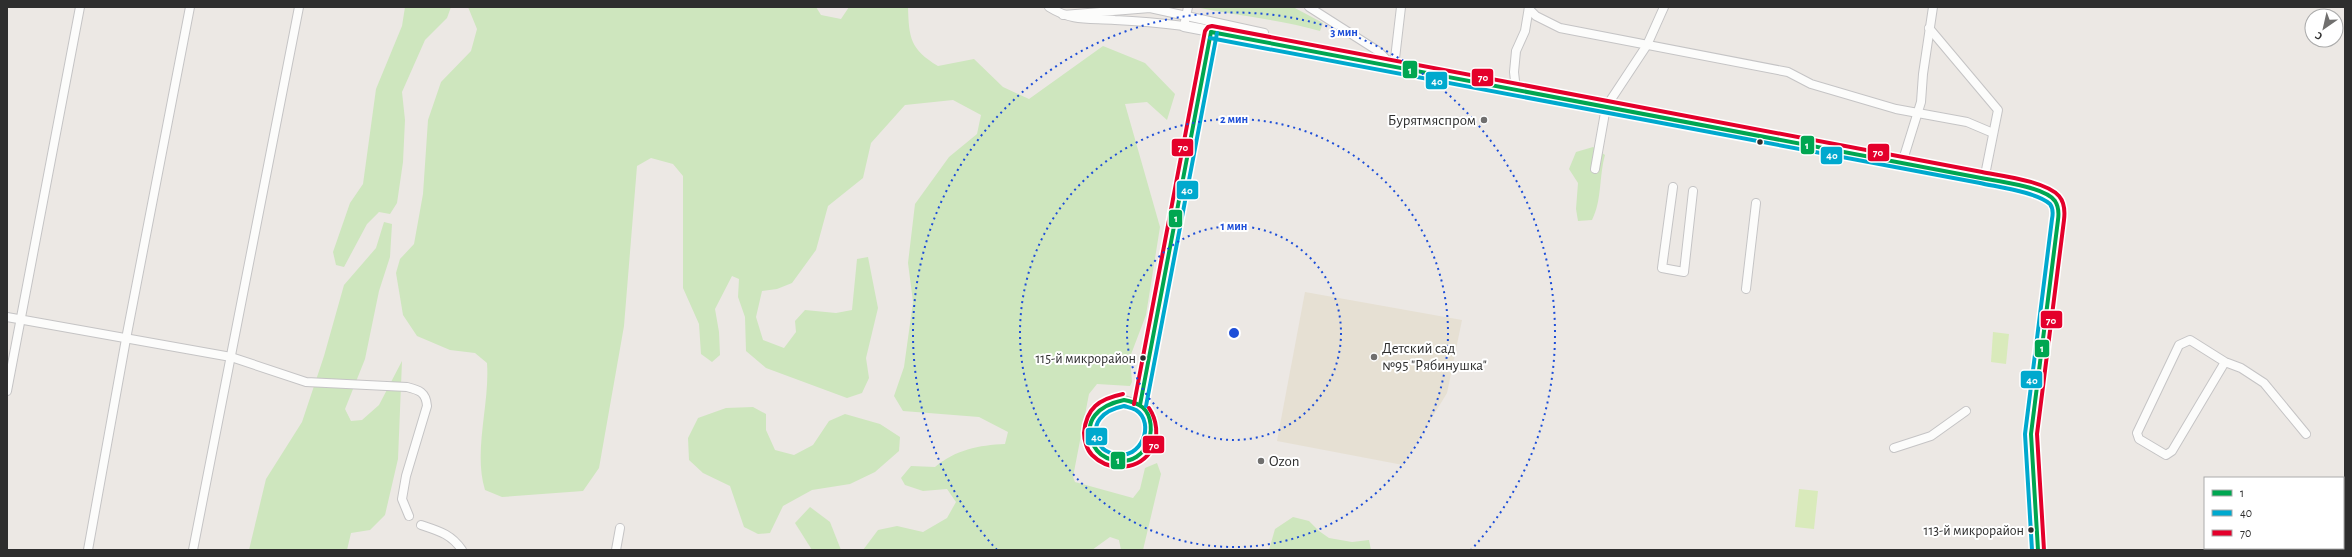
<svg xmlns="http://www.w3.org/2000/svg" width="2352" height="557" viewBox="0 0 2352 557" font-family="'Alegreya Sans',sans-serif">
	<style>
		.education { fill: #e6e0d3 }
		.green { fill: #cee6be }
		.pitch { fill: #d9eabb }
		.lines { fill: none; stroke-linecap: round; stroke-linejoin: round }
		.minor-casing { stroke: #c5c4c5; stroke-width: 10 }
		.tertiary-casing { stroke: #c5c4c5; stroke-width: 12 }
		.minor { stroke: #fcfcfb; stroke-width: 8 }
		.tertiary { stroke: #fcfcfb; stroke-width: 10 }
		.bus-1-casing { stroke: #fff; stroke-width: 7 }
		.bus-2-casing { stroke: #fff; stroke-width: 7 }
		.bus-3-casing { stroke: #fff; stroke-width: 7 }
		.bus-1 { stroke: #00a651; stroke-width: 4 }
		.bus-2 { stroke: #00a9ce; stroke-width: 4 }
		.bus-3 { stroke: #e4002b; stroke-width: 4 }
		.ring { fill: none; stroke: #1d4ed8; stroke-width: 2; stroke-dasharray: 2 4 }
		.poi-dot { fill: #706f6e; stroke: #fff; stroke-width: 1.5 }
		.bus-dot { fill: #2e2e2e; stroke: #fff; stroke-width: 1.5 }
		.labels { text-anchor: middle; stroke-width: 4; stroke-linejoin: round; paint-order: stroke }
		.bus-label { font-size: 14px; fill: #2e2e2e; stroke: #fff; text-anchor: end }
		.poi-label { font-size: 15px; fill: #2e2e2e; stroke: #fff; text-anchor: start }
		.centre { fill: #1d4ed8; stroke: #fff; stroke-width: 2 }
		.ring-label { font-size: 12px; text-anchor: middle; font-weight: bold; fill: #1d4ed8; stroke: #fff; stroke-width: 4; stroke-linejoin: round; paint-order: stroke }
		.line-badge { stroke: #fff; stroke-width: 1.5 }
		.badge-label { font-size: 11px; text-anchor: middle; font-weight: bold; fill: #fff }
	</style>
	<rect width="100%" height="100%" fill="#ece8e4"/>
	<polygon class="education" points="1305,292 1462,320 1447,393 1403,465 1277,441"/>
	<g class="green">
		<polygon points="405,7 451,7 447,18 425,40 402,92 405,120 403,162 397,203 390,214 379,212 367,224 344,267 336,265 333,252 350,203 363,184 376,89 402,26"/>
		<path d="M468,7H816L821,15L841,19L849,7H908C909,38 910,49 938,66L974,59L1003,87L1029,99L1103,46L1145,63L1175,94L1167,120L1147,102L1125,104L1160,227L1146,315L1130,357L1132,382L1130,386L1097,384L1089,394L1073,477L1075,482L1133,498L1140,489L1145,468L1157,463L1161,474L1143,550H1121L1119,540L1110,537L1092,550H863L878,530L897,526L923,532L947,518L956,502L947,489L923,491L905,485L901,478L911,466L935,467C955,450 979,445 1005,444L1008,432L979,417L903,411L894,396L904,367L913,302L908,263L915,204L949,157L977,134L981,115L953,100L905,105L871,143L863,178L828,206L816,250L792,283L777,289L762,291L756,317L763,340L784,348L796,332L795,321L805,310L836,313L852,310L857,259L868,257L878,308L866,358L869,378L862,393L847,398L766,368L746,351L745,317L738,297L739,279L732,276L715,309L719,332L720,355L712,362L701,354L699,324L683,288V176L673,164L651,158L637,166L624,326L599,468L583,491L502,497L485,490C473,451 490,404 487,363L475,353L450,350L417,336L403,315L396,273L400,259L414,244L423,194L428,120L441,82L471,51L477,29Z"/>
		<path d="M1195,7H1293L1323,23L1320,31C1279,19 1237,16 1195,7Z"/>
		<path d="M1593,147L1605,155C1599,176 1602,201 1592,220L1578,221L1576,209L1578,183L1569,169L1576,152Z"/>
		<polygon points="384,222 392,224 390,257 379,291 365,359 345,409 351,421 362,420 379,405 402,361 398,459 385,515 370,530 351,533 347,550 249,550 266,479 302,422 324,356 344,285 376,248"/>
		<polygon points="753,407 766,414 766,430 775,450 794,455 813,445 829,421 845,414 880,424 900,437 899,451 875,472 850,484 812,490 783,506 770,533 758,534 744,527 730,486 703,473 689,460 688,438 698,418 726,408"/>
		<polygon points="810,507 830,522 841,550 812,550 795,523"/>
		<polygon points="1293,517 1309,521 1319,531 1329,538 1352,542 1369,540 1371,550 1269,550 1275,529"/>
	</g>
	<g class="pitch">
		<polygon points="1993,332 2009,334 2006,364 1991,362"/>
		<polygon points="1799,489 1818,491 1814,529 1795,527"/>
	</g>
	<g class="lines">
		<defs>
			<g id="minor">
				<path d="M1049,7C1073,22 1089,18 1115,20C1139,21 1161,23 1184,26L1188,7"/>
				<polyline points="1309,7 1378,51 1393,66"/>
				<polyline points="1529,9 1536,16 1560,28 1788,72 1811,84 1896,109 1967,122 1993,133"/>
				<polyline points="1063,15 1150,8 1264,33"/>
				<polyline points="1929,28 1998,110 1984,180"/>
				<polyline points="1394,67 1401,7"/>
				<polyline points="1516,90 1514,72 1516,51 1525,31 1529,7"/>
				<polyline points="1902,163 1921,102 1923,74 1933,7"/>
				<polyline points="1595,169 1606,107 1647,45 1664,7"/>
				<polyline points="1673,187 1662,268 1684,272 1693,191"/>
				<polyline points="1746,289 1756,203"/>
				<path d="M7,317L231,357L306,382L407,387C419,390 426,392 427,406L406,476L402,499L409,516"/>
				<polyline points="2225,362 2172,451 2166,455 2139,439 2137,433 2179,345 2190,340 2225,362 2241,368 2264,383 2306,434"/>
				<polyline points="7,391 80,7"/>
				<path d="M1124,400L1140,405C1143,410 1149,417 1150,424C1159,477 1078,471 1091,423C1095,406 1109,403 1124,400Z"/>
				<polyline points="1140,405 1211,32"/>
				<polyline points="1894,448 1931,436 1966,411"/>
				<path d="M421,525C439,531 451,534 462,550"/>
				<polyline points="88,550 126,339 190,7"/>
				<polyline points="193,550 299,7"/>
				<polyline points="616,550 620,528"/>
			</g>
			<polyline id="tertiary" points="1184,26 1902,163 2046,194 2052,198 2059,211 2031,434 2031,461 2038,550"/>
		</defs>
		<use href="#minor" class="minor-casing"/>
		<use href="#tertiary" class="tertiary-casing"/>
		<use href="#minor" class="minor"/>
		<use href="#tertiary" class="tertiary"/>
		<defs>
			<g id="bus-1">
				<path d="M1211,32L1981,178C1998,181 2045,187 2055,201C2059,207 2059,213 2058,220L2031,434L2038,550"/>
				<path d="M1124,400C1129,401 1134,402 1139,405C1161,416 1152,469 1113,460C1105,458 1098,454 1094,446C1081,420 1100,405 1124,400Z"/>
				<polyline points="1140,405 1211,32"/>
			</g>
			<g id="bus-2">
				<path d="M1210,38L1980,183C1997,187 2037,192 2050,204C2053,208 2053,214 2052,219L2025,434L2032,550"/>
				<path d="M1124,406C1127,407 1132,408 1136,410C1156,423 1141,461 1115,454C1109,453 1103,450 1100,445C1088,423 1104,410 1124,406Z"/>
				<polyline points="1146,406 1217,33"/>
			</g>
			<g id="bus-3">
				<path d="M1123,394C1099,399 1086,408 1084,433C1084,440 1087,450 1092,455C1110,473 1140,470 1152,449C1159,436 1157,420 1149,408"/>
				<path d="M1134,404L1205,31L1208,27L1212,26L1982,172C2002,176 2046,181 2059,196C2065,203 2065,212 2064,220L2037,434L2044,550"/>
			</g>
		</defs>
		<use href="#bus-1" class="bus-1-casing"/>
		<use href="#bus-2" class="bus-2-casing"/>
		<use href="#bus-3" class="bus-3-casing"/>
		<use href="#bus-1" class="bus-1"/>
		<use href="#bus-2" class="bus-2"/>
		<use href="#bus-3" class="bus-3"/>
	</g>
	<g class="ring">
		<circle cx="1234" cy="333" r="107"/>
		<circle cx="1234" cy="333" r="214"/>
		<path d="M997 550A321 321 0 1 1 1471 550"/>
	</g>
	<g class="poi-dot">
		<circle cx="1484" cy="120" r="4"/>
		<circle cx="1374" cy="357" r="4"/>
		<circle cx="1261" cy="461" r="4"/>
	</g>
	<g class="bus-dot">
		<circle cx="1760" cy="142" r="3.5"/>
		<circle cx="1143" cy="358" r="3.5"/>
		<circle cx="2031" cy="530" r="3.5"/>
	</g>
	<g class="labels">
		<g class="bus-label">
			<text x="1136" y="363">115-й микрорайон</text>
			<text x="2024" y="535">113-й микрорайон</text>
		</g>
		<g class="poi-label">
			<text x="1476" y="125" text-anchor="end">Бурятмяспром</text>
			<text x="1382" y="353">Детский сад<tspan x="1382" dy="17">№95 "Рябинушка"</tspan></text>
			<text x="1269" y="466">Ozon</text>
		</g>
	</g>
	<circle cx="1234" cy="333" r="6" class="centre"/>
	<g class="ring-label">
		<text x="1344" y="36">3 мин</text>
		<text x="1234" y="123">2 мин</text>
		<text x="1234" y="230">1 мин</text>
	</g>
	<g class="line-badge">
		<rect x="1402" y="60" width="16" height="19" rx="4" fill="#00a651"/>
		<rect x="1471" y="68" width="23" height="19" rx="4" fill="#e4002b"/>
		<rect x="1425" y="71" width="23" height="19" rx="4" fill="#00a9ce"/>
		<rect x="1800" y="135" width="15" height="20" rx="4" fill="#00a651"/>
		<rect x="1171" y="138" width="23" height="19" rx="4" fill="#e4002b"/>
		<rect x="1867" y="143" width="23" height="19" rx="4" fill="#e4002b"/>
		<rect x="1820" y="146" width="23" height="19" rx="4" fill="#00a9ce"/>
		<rect x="1176" y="180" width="23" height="20" rx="4" fill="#00a9ce"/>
		<rect x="1168" y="209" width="15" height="19" rx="4" fill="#00a651"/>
		<rect x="2040" y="310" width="23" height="19" rx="4" fill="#e4002b"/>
		<rect x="2034" y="339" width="16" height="19" rx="4" fill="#00a651"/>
		<rect x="2020" y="370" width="23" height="19" rx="4" fill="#00a9ce"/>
		<rect x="1085" y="427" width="23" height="19" rx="4" fill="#00a9ce"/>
		<rect x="1142" y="435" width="23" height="19" rx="4" fill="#e4002b"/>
		<rect x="1110" y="451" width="16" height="19" rx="4" fill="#00a651"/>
	</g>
	<g class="badge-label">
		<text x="1410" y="74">1</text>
		<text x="1483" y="81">70</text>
		<text x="1437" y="85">40</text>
		<text x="1807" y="149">1</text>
		<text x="1183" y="151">70</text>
		<text x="1878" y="156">70</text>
		<text x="1832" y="159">40</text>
		<text x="1187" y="194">40</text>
		<text x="1176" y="222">1</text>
		<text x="2051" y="324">70</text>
		<text x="2042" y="352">1</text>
		<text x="2032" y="384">40</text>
		<text x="1097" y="441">40</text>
		<text x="1154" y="449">70</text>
		<text x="1118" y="464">1</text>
	</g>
	<rect width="2352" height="557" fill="none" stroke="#2e2e2e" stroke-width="16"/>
	<rect x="2204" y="477" width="140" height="72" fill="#ffffff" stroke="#ababab"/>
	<rect x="2212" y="490" width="20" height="6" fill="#00a651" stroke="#ababab"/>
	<text x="2240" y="497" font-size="12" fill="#2e2e2e">1</text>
	<rect x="2212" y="510" width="20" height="6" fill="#00a9ce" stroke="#ababab"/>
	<text x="2240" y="517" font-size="12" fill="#2e2e2e">40</text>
	<rect x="2212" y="530" width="20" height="6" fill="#e4002b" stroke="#ababab"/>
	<text x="2240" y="537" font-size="12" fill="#2e2e2e">70</text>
	<g transform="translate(2324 28) rotate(214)"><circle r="19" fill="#ffffff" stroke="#ababab"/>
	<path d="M0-3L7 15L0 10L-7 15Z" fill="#706f6e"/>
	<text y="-6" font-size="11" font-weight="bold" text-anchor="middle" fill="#2e2e2e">С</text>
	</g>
</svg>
